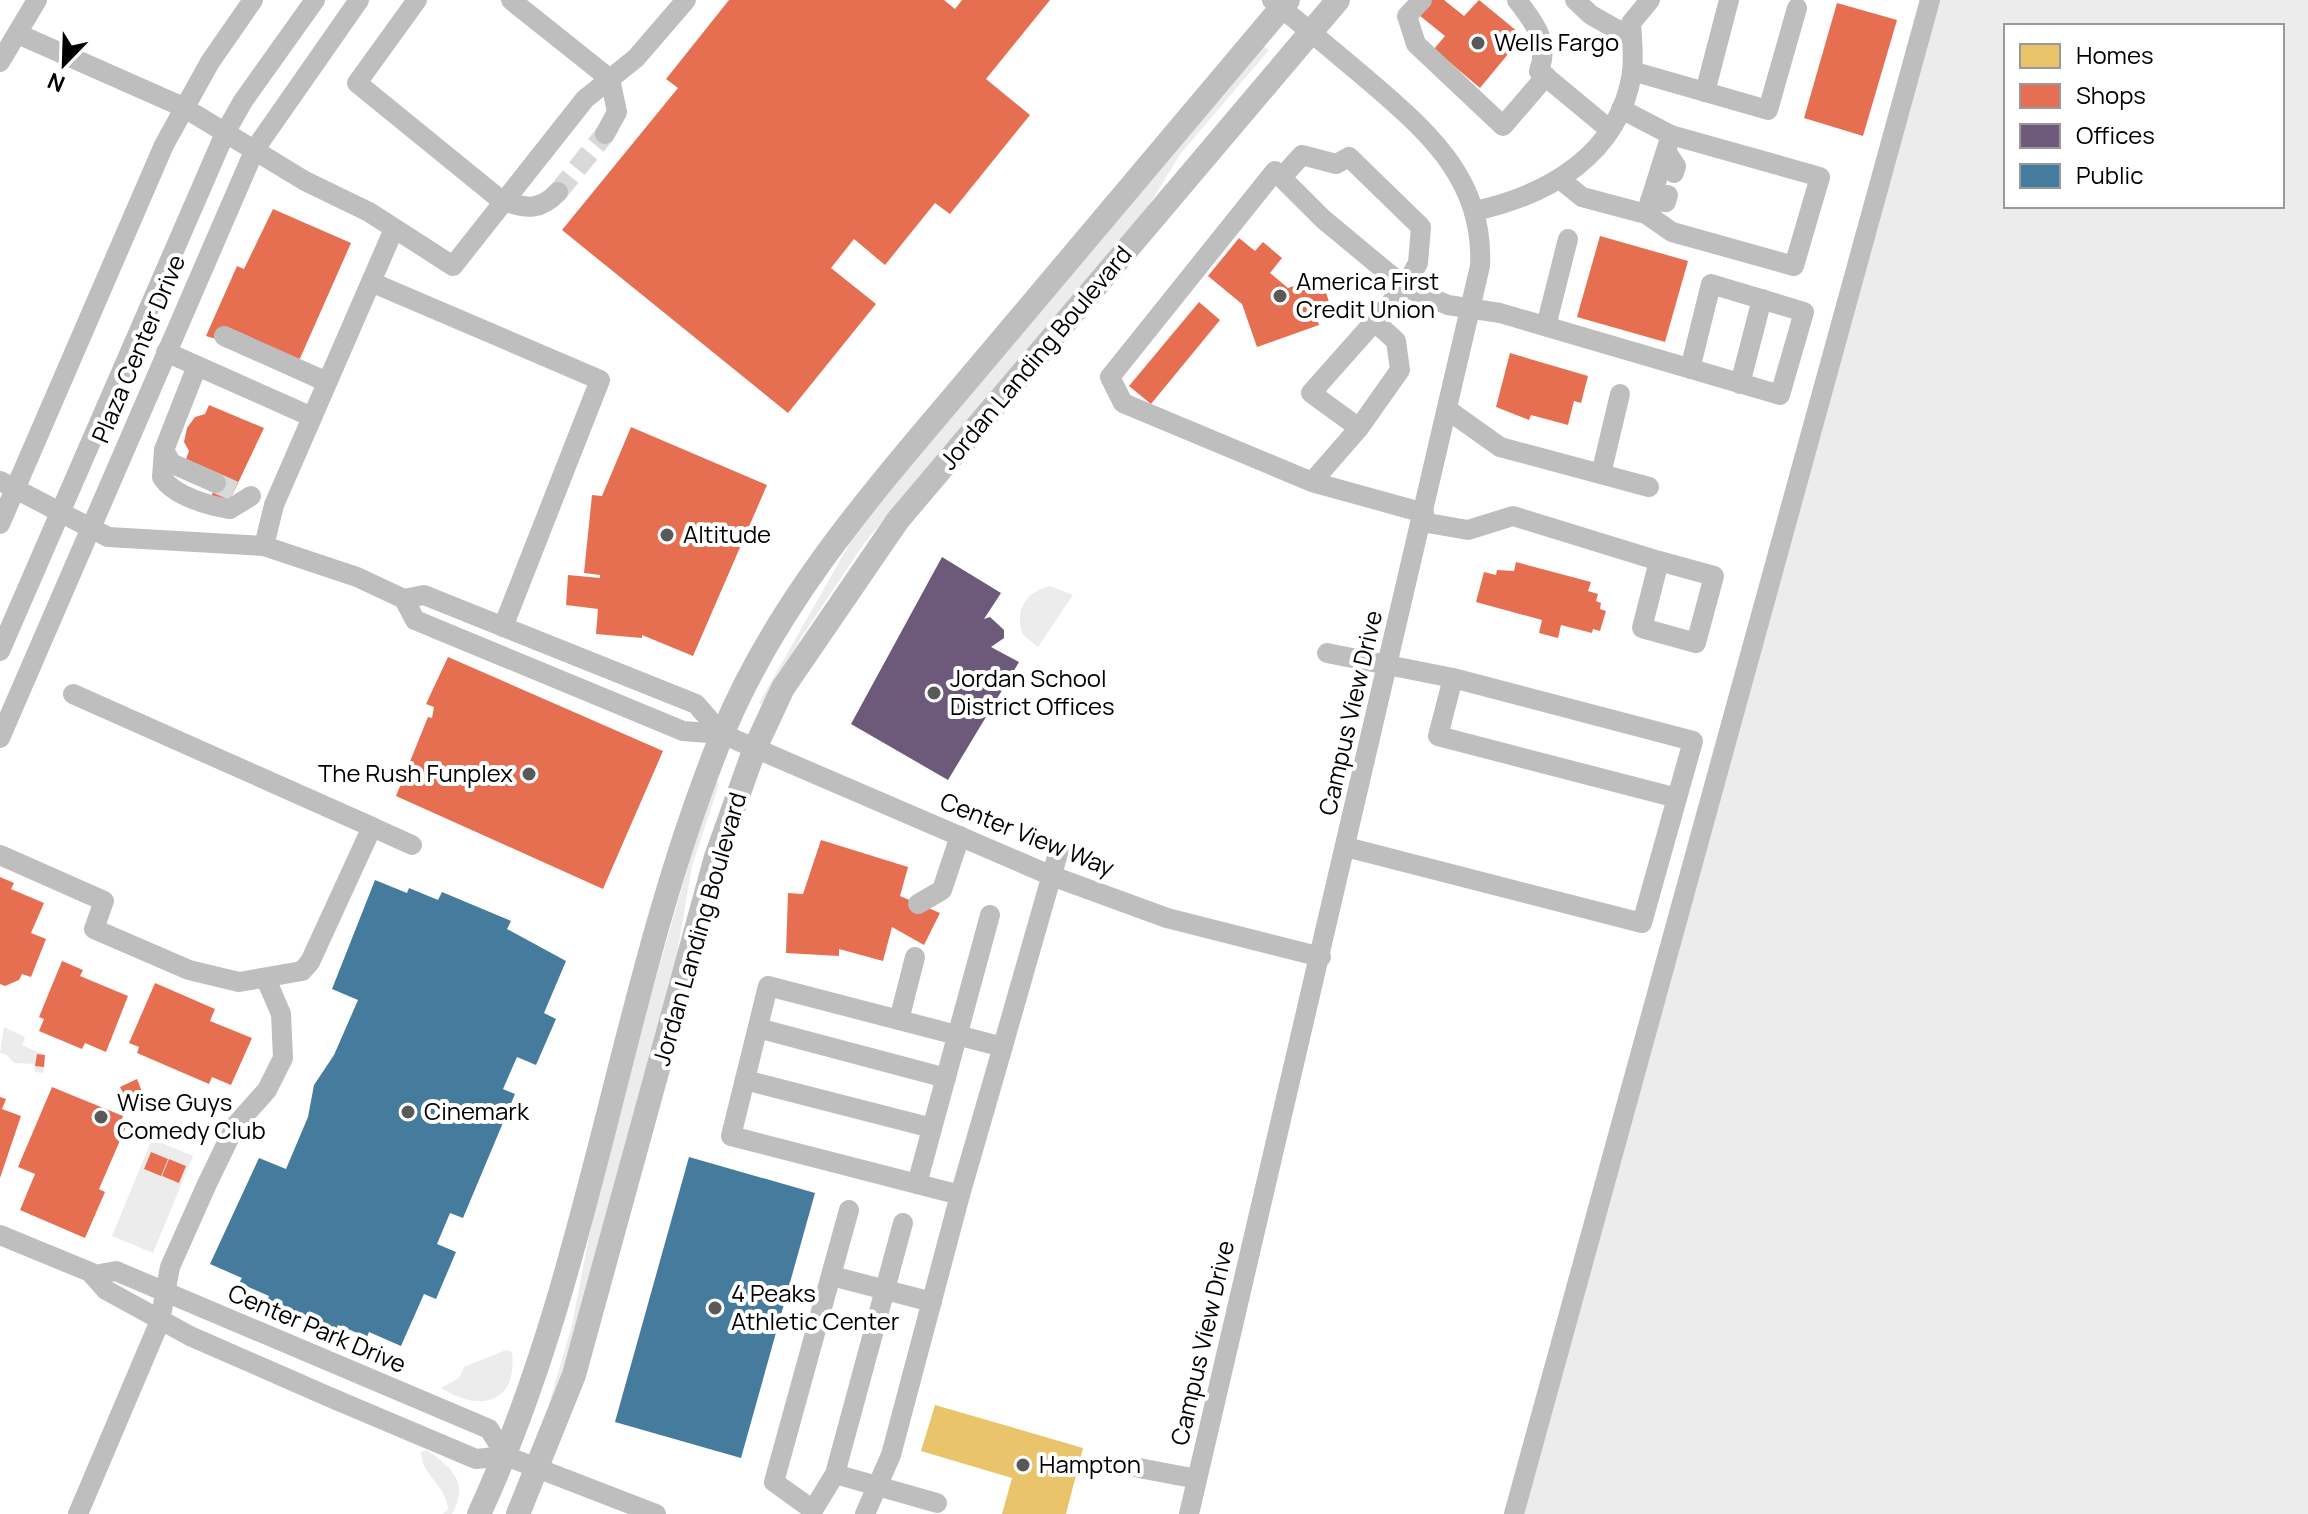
<svg xmlns="http://www.w3.org/2000/svg" width="2308" height="1514" viewBox="0 0 2308 1514" font-family="Manrope,sans-serif">
	<style>
		.green { fill: #ececec; fill-rule: evenodd }
		.homes { fill: #e9c46a }
		.shops { fill: #e76f51 }
		.offices { fill: #6d597a }
		.public { fill: #457b9d }
		.lines { fill: none; stroke-linecap: round; stroke-linejoin: round }
		.minor-tunnel { stroke: #d9d9d9; stroke-width: 20; stroke-dasharray: 20 10; stroke-linecap: butt }
		.minor { stroke: #bebebe; stroke-width: 20 }
		.major { stroke: #bebebe; stroke-width: 24 }
		.poi-dot { fill: #595959; stroke: #fff; stroke-width: 3 }
		.labels { text-anchor: middle; stroke-width: 8; stroke-linejoin: round; paint-order: stroke }
		.poi-label { font-size: 24px; fill: #000; stroke: #fff; text-anchor: start }
		.street-label { font-size: 24px; fill: #000; stroke: #fff }
	</style>
	<rect width="100%" height="100%" fill="#fff"/>
	<g class="green">
		<path d="M1921,0H2308V1514H1504ZM2006,26H2282V206H2006Z"/>
		<polygon points="1263,46 1269,50 1181,153 1143,215 865,542 801,638 764,705 759,703 863,520"/>
		<path d="M1050,586L1073,595L1038,647L1023,635C1014,611 1025,592 1050,586Z"/>
		<polygon points="716,780 719,784 692,866 675,966 561,1379 549,1404 572,1325 591,1226 632,1060 713,781"/>
		<polygon points="4,1027 25,1037 22,1045 42,1054 40,1060 45,1063 43,1073 35,1072 34,1064 14,1063 7,1055 0,1053"/>
		<polygon points="152,1139 193,1156 153,1253 112,1236"/>
		<path d="M506,1350L512,1352C518,1405 478,1412 441,1388L459,1378L464,1367Z"/>
		<path d="M426,1450C451,1466 470,1483 452,1514H443L448,1509C447,1486 421,1475 421,1452Z"/>
	</g>
	<polygon class="homes" points="935,1405 1083,1448 1066,1514 1002,1514 1012,1478 921,1451"/>
	<g class="shops">
		<polygon points="729,0 944,0 955,9 962,0 1050,0 986,79 1030,115 950,214 935,203 885,265 854,239 831,268 876,304 788,413 562,230 678,88 666,79"/>
		<polygon points="1431,0 1444,0 1464,16 1479,0 1523,36 1480,88 1434,49 1445,36 1419,15"/>
		<polygon points="1837,3 1897,20 1863,136 1804,118"/>
		<polygon points="273,209 351,243 298,363 206,336 237,266 244,269"/>
		<polygon points="1600,236 1688,261 1665,342 1577,317"/>
		<polygon points="1239,238 1255,251 1263,242 1282,258 1270,273 1288,288 1321,277 1330,305 1314,310 1319,325 1257,347 1242,304 1208,276"/>
		<polygon points="1199,302 1220,320 1151,404 1129,386"/>
		<polygon points="1510,353 1588,376 1581,403 1574,401 1568,425 1531,415 1529,420 1496,407"/>
		<polygon points="209,405 264,428 228,504 211,497 220,474 186,459 189,451 184,442 187,428 195,417 205,414"/>
		<polygon points="631,427 767,485 693,656 642,635 642,638 596,634 598,609 566,605 568,575 600,578 600,575 584,573 592,495 602,496"/>
		<polygon points="1516,562 1591,582 1588,591 1598,594 1596,601 1601,603 1600,609 1606,611 1600,631 1593,629 1592,633 1561,625 1558,638 1539,633 1542,620 1476,602 1484,572 1496,575 1497,570 1514,571"/>
		<polygon points="448,657 663,751 603,889 396,796 428,717 432,718 434,707 426,704"/>
		<polygon points="821,840 908,867 900,896 940,913 924,945 892,927 883,961 839,949 839,956 786,953 788,893 803,894"/>
		<polygon points="0,877 14,883 11,889 44,903 31,933 46,939 31,977 22,974 19,980 5,986 0,984"/>
		<polygon points="62,961 83,970 80,976 128,996 106,1052 85,1043 82,1049 39,1031 44,1019 39,1017"/>
		<polygon points="155,983 215,1009 210,1021 252,1038 231,1085 212,1077 209,1084 137,1053 139,1047 129,1043"/>
		<polygon points="37,1054 45,1055 44,1067 35,1066"/>
		<polygon points="137,1079 144,1097 128,1104 120,1087"/>
		<polygon points="52,1087 123,1116 122,1119 128,1122 99,1189 105,1192 85,1238 20,1210 35,1174 18,1167"/>
		<polygon points="0,1097 6,1099 2,1109 21,1116 0,1178"/>
		<polygon points="151,1152 168,1159 161,1176 144,1169"/>
		<polygon points="169,1159 186,1166 179,1183 162,1176"/>
	</g>
	<polygon class="offices" points="942,557 1001,593 984,619 990,617 1004,630 1004,638 991,647 1019,662 948,780 851,724"/>
	<g class="public">
		<polygon points="375,880 407,893 409,888 438,900 442,892 511,921 507,929 566,961 544,1013 556,1019 536,1065 517,1057 503,1089 515,1094 463,1218 450,1213 437,1244 456,1252 436,1299 424,1294 401,1346 369,1332 367,1337 338,1325 334,1334 265,1304 269,1296 239,1283 242,1278 210,1264 259,1158 286,1169 308,1117 314,1085 334,1055 358,1000 332,989"/>
		<polygon points="689,1157 815,1193 741,1458 615,1422"/>
	</g>
	<g class="lines">
		<g class="minor-tunnel">
			<polyline points="558,192 605,134"/>
			<polyline points="216,483 234,491"/>
		</g>
		<g class="minor">
			<path d="M417,0L357,83L502,201C527,208 539,212 558,192"/>
			<polyline points="511,0 610,79 617,112 605,134"/>
			<polyline points="1422,0 1407,16 1416,44 1503,126 1546,76"/>
			<path d="M1517,0C1534,23 1550,40 1539,71L1610,130"/>
			<polyline points="1575,0 1591,15 1632,38"/>
			<polyline points="18,34 183,107 305,181 369,212 453,266 585,99 636,58 686,0"/>
			<polyline points="0,62 37,0"/>
			<polyline points="1632,71 1768,110 1797,8"/>
			<polyline points="1705,92 1729,0"/>
			<polyline points="1666,151 1676,166 1674,173"/>
			<polyline points="1282,177 1302,155 1336,164 1349,157 1421,227 1418,263 1405,287 1448,305 1500,313 1780,395 1804,312 1711,284 1690,369"/>
			<polyline points="1561,180 1582,197 1646,214 1672,232 1794,266 1820,177 1671,135 1621,109"/>
			<polyline points="1650,201 1666,202 1668,195"/>
			<path d="M1475,211C1548,195 1619,155 1632,73C1634,57 1632,39 1631,23L1650,0"/>
			<polyline points="1646,214 1671,135"/>
			<polyline points="371,282 600,380 503,627"/>
			<polyline points="1546,326 1568,239"/>
			<polyline points="224,336 327,382"/>
			<polyline points="166,352 312,417"/>
			<polyline points="197,366 164,450 171,463 216,483"/>
			<polyline points="1740,384 1762,299"/>
			<polyline points="1448,410 1500,447 1649,487"/>
			<polyline points="1359,428 1400,370 1396,341 1374,321"/>
			<path d="M164,450L162,477C173,496 210,506 230,509L251,496"/>
			<polyline points="1601,474 1620,394"/>
			<polyline points="0,481 108,537 264,546 357,577 404,599 424,595 696,704 722,734"/>
			<polyline points="1312,482 1359,428 1311,393 1405,287 1323,219 1275,171 1110,377 1123,403 1312,482 1424,513"/>
			<polyline points="1422,522 1468,530 1513,516 1659,561"/>
			<polyline points="0,524 164,145 210,62 253,0"/>
			<polyline points="264,546 274,505 394,229"/>
			<polygon points="1659,561 1714,576 1696,643 1642,628"/>
			<polyline points="404,599 415,620 683,731 722,734 1052,876 1167,918 1321,957"/>
			<polyline points="0,651 226,131 243,101 315,0"/>
			<polyline points="1327,653 1453,678 1438,736 1677,798 1642,923 1346,847"/>
			<polyline points="1453,678 1693,741 1677,798"/>
			<polyline points="73,694 372,827"/>
			<polyline points="0,738 255,149 359,0"/>
			<polyline points="0,855 104,901 94,929 189,970 239,982 302,971 310,962 372,827 412,845"/>
			<polyline points="918,904 942,890 960,836"/>
			<polyline points="899,1020 915,957"/>
			<polyline points="758,1028 946,1078"/>
			<path d="M1003,1047L768,986L731,1136L960,1195C993,1080 1027,965 1059,850"/>
			<polyline points="745,1080 932,1128"/>
			<polyline points="917,1184 990,915"/>
			<polyline points="849,1210 774,1482 813,1510 835,1474 903,1223"/>
			<polyline points="0,1235 90,1272 106,1290 190,1336 334,1399 476,1459 506,1456 656,1514"/>
			<polyline points="94,1275 116,1271 489,1429 506,1456"/>
			<polyline points="832,1276 932,1302"/>
			<polyline points="1139,1468 1197,1479"/>
			<polyline points="835,1474 937,1503"/>
			<polyline points="78,1514 160,1321 170,1267 207,1184 235,1126 267,1090 283,1058 281,1014 266,979"/>
			<polyline points="865,1514 891,1455 960,1195"/>
			<path d="M1189,1514L1480,266C1484,184 1434,137 1376,87C1342,58 1307,29 1272,0"/>
			<polyline points="1514,1514 1930,0"/>
		</g>
		<g class="major">
			<path d="M479,1514C594,1266 619,988 722,735C781,591 889,474 988,356C1088,237 1188,118 1288,0"/>
			<polyline points="518,1514 574,1375 716,857 755,748 783,688 898,520 1338,0"/>
		</g>
	</g>
	<g class="poi-dot">
		<circle cx="1478" cy="43" r="8"/>
		<circle cx="1280" cy="296" r="8"/>
		<circle cx="667" cy="535" r="8"/>
		<circle cx="934" cy="693" r="8"/>
		<circle cx="529" cy="774" r="8"/>
		<circle cx="408" cy="1112" r="8"/>
		<circle cx="101" cy="1117" r="8"/>
		<circle cx="715" cy="1308" r="8"/>
		<circle cx="1023" cy="1465" r="8"/>
	</g>
	<g class="labels">
		<g class="poi-label">
			<text x="1494" y="51">Wells Fargo</text>
			<text x="1296" y="290">America First<tspan x="1296" dy="28">Credit Union</tspan></text>
			<text x="683" y="543">Altitude</text>
			<text x="950" y="687">Jordan School<tspan x="950" dy="28">District Offices</tspan></text>
			<text x="513" y="782" text-anchor="end">The Rush Funplex</text>
			<text x="117" y="1111">Wise Guys<tspan x="117" dy="28">Comedy Club</tspan></text>
			<text x="424" y="1120">Cinemark</text>
			<text x="731" y="1302">4 Peaks<tspan x="731" dy="28">Athletic Center</tspan></text>
			<text x="1039" y="1473">Hampton</text>
		</g>
		<g class="street-label">
			<text transform="translate(139 349) rotate(-67)" y="8">Plaza Center Drive</text>
			<text transform="translate(1036 358) rotate(-50)" y="8">Jordan Landing Boulevard</text>
			<text transform="translate(1351 713) rotate(-77)" y="8">Campus View Drive</text>
			<text transform="translate(1027 835) rotate(22)" y="8">Center View Way</text>
			<text transform="translate(700 929) rotate(-74)" y="8">Jordan Landing Boulevard</text>
			<text transform="translate(317 1329) rotate(23)" y="8">Center Park Drive</text>
			<text transform="translate(1203 1343) rotate(-77)" y="8">Campus View Drive</text>
		</g>
	</g>
	<rect x="2004" y="24" width="280" height="184" fill="#ffffff" stroke="#999999" stroke-width="2"/>
	<rect x="2020" y="44" width="40" height="24" fill="#e9c46a" stroke="#999999" stroke-width="2"/>
	<text x="2076" y="64" font-size="24" fill="#000000">Homes</text>
	<rect x="2020" y="84" width="40" height="24" fill="#e76f51" stroke="#999999" stroke-width="2"/>
	<text x="2076" y="104" font-size="24" fill="#000000">Shops</text>
	<rect x="2020" y="124" width="40" height="24" fill="#6d597a" stroke="#999999" stroke-width="2"/>
	<text x="2076" y="144" font-size="24" fill="#000000">Offices</text>
	<rect x="2020" y="164" width="40" height="24" fill="#457b9d" stroke="#999999" stroke-width="2"/>
	<text x="2076" y="184" font-size="24" fill="#000000">Public</text>
	<g transform="translate(64 64) rotate(203)" stroke="#ffffff" stroke-width="6" paint-order="stroke">
	<path d="M0-6L14 30L0 20L-14 30Z" fill="#000000"/>
	<text y="-12" font-size="22" font-weight="bold" text-anchor="middle" fill="#000000">N</text>
	</g>
</svg>
